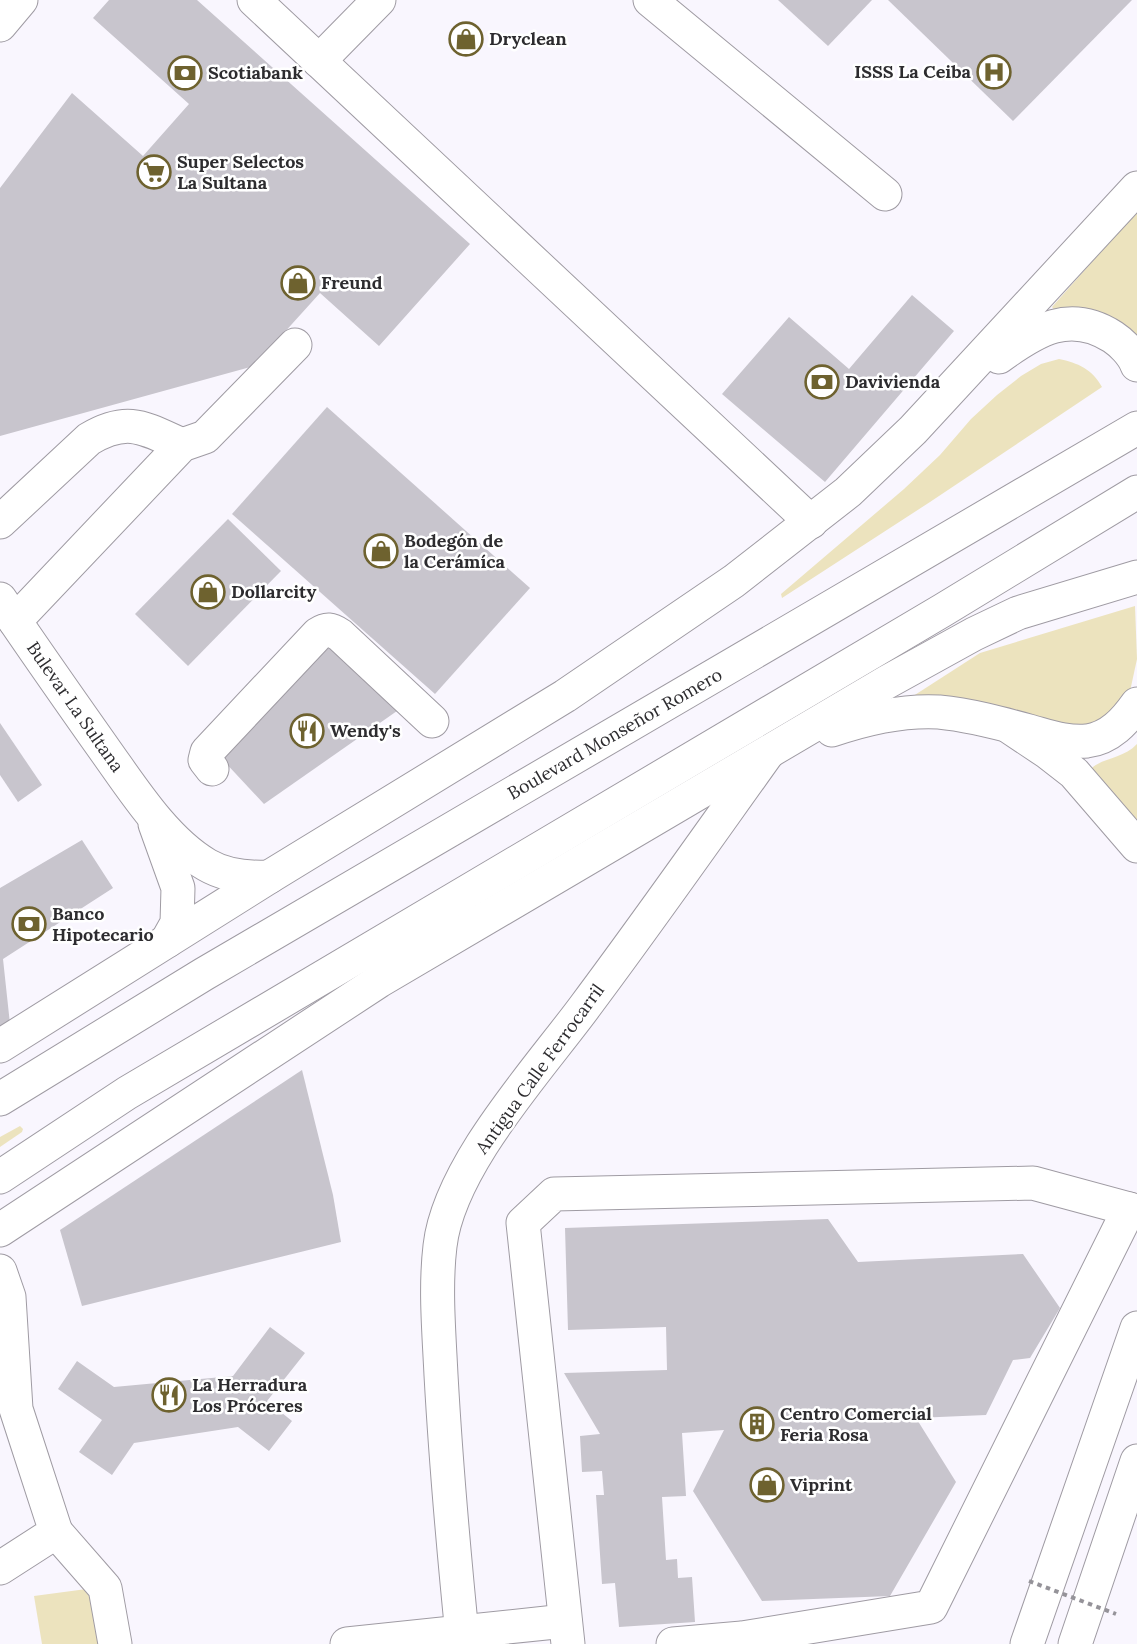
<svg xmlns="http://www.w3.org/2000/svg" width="1137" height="1644" viewBox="0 0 1137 1644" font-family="Lora,serif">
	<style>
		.green { fill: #ece3be }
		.building { fill: #c8c5cd }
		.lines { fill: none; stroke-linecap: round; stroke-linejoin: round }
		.minor-casing { stroke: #9f9ba3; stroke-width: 35 }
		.major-casing { stroke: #9f9ba3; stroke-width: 35 }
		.highway-casing { stroke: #9f9ba3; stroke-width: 35 }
		.minor { stroke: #fff; stroke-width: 33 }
		.major { stroke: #fff; stroke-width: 33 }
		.highway { stroke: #fff; stroke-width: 33 }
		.path-bridge { stroke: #959399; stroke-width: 4; stroke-dasharray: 4.5 4.5; stroke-linecap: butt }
		.labels { text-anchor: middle; stroke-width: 5; stroke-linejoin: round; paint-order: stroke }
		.poi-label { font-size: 18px; font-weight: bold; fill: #2d2c2f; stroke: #fff; text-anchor: start }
		.street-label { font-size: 18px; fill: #2d2c2f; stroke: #fff }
	</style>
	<rect width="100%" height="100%" fill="#f9f6fe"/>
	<g class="green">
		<polygon points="1137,211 1137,355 1056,312 1052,307"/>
		<path d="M1059,359C1078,363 1092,369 1102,387L930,502L782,598L781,594L904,489L940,455L971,419L997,395L1021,376L1041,364Z"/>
		<polygon points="1135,606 1137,659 1129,696 1110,722 1067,731 907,700 980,653"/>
		<path d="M1137,744V831L1091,769C1101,758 1123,759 1137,744Z"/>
		<polygon points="20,1126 23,1129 22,1132 0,1147 0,1137"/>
		<polygon points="94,1588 102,1644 42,1644 34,1596"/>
	</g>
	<g class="building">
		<polygon points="109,0 197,0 470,244 379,346 320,293 254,366 0,436 0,188 72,93 143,156 189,104 93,18"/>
		<polygon points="778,0 872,0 828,46"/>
		<polygon points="888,0 1132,0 1013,121"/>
		<polygon points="912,295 954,331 825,482 722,394 789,317 849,369"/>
		<polygon points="327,407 530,588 435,694 232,514"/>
		<polygon points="228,519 281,571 188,666 135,614"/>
		<polygon points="334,637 407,704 264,804 222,759"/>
		<polygon points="0,723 42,785 18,802 0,775"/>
		<polygon points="82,840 113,888 3,959 10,1024 0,1030 0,888"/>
		<polygon points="302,1070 333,1195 341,1242 82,1306 60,1230"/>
		<polygon points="828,1219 858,1262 1023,1254 1060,1308 1030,1358 1013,1360 986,1415 916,1418 956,1482 890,1596 762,1601 693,1491 724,1430 682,1433 686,1496 662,1497 666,1560 677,1559 678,1578 692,1577 695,1622 619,1627 615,1583 602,1584 596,1495 604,1495 602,1471 582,1472 580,1436 600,1434 564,1373 667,1370 666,1327 568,1330 565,1228"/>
		<polygon points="270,1327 305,1353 267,1401 292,1421 269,1451 238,1427 134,1443 112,1475 79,1452 102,1420 58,1389 77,1361 114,1387 233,1376"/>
	</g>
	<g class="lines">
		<defs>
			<g id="minor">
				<polyline points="254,0 811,522"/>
				<polyline points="650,0 885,194"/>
				<polyline points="0,25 21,0"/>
				<polyline points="319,61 379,0"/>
				<path d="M0,522L89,439C128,416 144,428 182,445"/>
				<path d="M0,599C35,651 71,702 107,753C134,791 166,841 207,865C226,876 247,878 269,877"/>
				<polyline points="15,621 182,445 205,437 295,345"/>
				<path d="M212,769L205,760L207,752L318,634C327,628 331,629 340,635L432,721"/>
				<polyline points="155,824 178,888 177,923 167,941"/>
				<polyline points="0,1271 9,1297 16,1409 56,1532 0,1568"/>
				<polyline points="56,1532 105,1588 115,1644"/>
				<polyline points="347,1644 565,1621"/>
				<path d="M463,1644C454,1555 446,1465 441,1375C439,1333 435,1288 440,1246C449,1166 539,1069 586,1005C648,922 707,838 767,754"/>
				<polyline points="568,1644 523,1223 554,1194 1033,1183 1137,1211"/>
				<polyline points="673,1644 742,1638 931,1607 1129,1209"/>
			</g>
			<g id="major">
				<polyline points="1011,728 1047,752 1074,773 1137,846"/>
				<polyline points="1027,1644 1137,1328"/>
				<polyline points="1075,1644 1137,1461"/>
			</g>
			<g id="highway">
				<path d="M999,357C1036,330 1070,309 1113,337C1122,343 1133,354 1137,365"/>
				<path d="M832,730C867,718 902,710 939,712C970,715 1000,723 1029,731C1048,736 1067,743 1087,741C1110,738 1125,721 1137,704"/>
				<polyline points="0,1046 269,877 565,696 734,581 848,492 913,430 1137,188"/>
				<polyline points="0,1099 204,974 1137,428"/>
				<polyline points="0,1177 127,1093 943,610 1137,492"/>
				<polyline points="0,1230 379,981 887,682 974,634 1018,613 1137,577"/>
			</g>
		</defs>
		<use href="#minor" class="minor-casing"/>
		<use href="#major" class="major-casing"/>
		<use href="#highway" class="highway-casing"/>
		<use href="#minor" class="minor"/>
		<use href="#major" class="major"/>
		<use href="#highway" class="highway"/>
		<polyline class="path-bridge" points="1029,1581 1116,1614"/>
	</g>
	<defs>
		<symbol id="shop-ring" viewBox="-11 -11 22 22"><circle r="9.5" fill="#fff" stroke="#6e622f" stroke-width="1.5"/><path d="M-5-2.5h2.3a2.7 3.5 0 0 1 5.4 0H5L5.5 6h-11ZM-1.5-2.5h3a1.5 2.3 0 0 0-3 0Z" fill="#6e622f"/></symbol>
		<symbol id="hospital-ring" viewBox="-11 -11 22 22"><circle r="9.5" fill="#fff" stroke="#6e622f" stroke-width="1.5"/><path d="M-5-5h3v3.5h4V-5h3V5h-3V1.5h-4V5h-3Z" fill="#6e622f"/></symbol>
		<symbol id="bank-ring" viewBox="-11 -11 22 22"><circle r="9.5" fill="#fff" stroke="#6e622f" stroke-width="1.5"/><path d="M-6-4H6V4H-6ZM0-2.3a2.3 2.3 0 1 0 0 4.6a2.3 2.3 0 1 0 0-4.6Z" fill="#6e622f"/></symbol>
		<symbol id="supermarket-ring" viewBox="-11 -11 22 22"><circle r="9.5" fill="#fff" stroke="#6e622f" stroke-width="1.5"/><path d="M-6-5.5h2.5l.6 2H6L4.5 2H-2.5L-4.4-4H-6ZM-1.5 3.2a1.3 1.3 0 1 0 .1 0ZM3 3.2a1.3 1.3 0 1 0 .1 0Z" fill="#6e622f"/></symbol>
		<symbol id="restaurant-ring" viewBox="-11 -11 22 22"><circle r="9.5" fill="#fff" stroke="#6e622f" stroke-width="1.5"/><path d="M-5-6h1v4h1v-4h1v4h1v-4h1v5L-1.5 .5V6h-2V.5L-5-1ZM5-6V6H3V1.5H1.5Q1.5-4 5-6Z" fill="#6e622f"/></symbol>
		<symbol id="building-ring" viewBox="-11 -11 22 22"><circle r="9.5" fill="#fff" stroke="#6e622f" stroke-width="1.5"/><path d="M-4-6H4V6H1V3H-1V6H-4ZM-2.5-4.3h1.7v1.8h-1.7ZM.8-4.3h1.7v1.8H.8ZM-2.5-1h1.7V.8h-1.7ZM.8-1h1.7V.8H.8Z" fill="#6e622f"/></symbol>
	</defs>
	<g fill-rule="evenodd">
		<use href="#shop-ring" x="447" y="20" width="38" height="38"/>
		<use href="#hospital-ring" x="975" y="53" width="38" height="38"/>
		<use href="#bank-ring" x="166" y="54" width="38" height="38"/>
		<use href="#supermarket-ring" x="135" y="153" width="38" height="38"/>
		<use href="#shop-ring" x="279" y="264" width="38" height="38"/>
		<use href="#bank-ring" x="803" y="363" width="38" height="38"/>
		<use href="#shop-ring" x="362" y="532" width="38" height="38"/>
		<use href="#shop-ring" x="189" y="573" width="38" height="38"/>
		<use href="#restaurant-ring" x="288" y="712" width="38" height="38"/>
		<use href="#bank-ring" x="10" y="905" width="38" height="38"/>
		<use href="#restaurant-ring" x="150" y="1376" width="38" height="38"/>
		<use href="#building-ring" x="738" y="1405" width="38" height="38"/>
		<use href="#shop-ring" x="748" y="1466" width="38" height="38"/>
	</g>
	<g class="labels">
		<g class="poi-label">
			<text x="489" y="45">Dryclean</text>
			<text x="971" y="78" text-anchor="end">ISSS La Ceiba</text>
			<text x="208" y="79">Scotiabank</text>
			<text x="177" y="168">Super Selectos<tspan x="177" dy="21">La Sultana</tspan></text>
			<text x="321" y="289">Freund</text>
			<text x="845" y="388">Davivienda</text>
			<text x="404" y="547">Bodegón de<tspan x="404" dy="21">la Cerámíca</tspan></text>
			<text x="231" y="598">Dollarcity</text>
			<text x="330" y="737">Wendy's</text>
			<text x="52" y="920">Banco<tspan x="52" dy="21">Hipotecario</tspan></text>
			<text x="192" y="1391">La Herradura<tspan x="192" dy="21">Los Próceres</tspan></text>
			<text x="780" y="1420">Centro Comercial<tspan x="780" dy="21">Feria Rosa</tspan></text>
			<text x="790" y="1491">Viprint</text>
		</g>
		<g class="street-label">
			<text transform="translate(75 707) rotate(55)" y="6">Bulevar La Sultana</text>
			<text transform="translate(615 734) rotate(-30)" y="6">Boulevard Monseñor Romero</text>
			<text transform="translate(540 1069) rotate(-54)" y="6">Antigua Calle Ferrocarril</text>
		</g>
	</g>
</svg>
